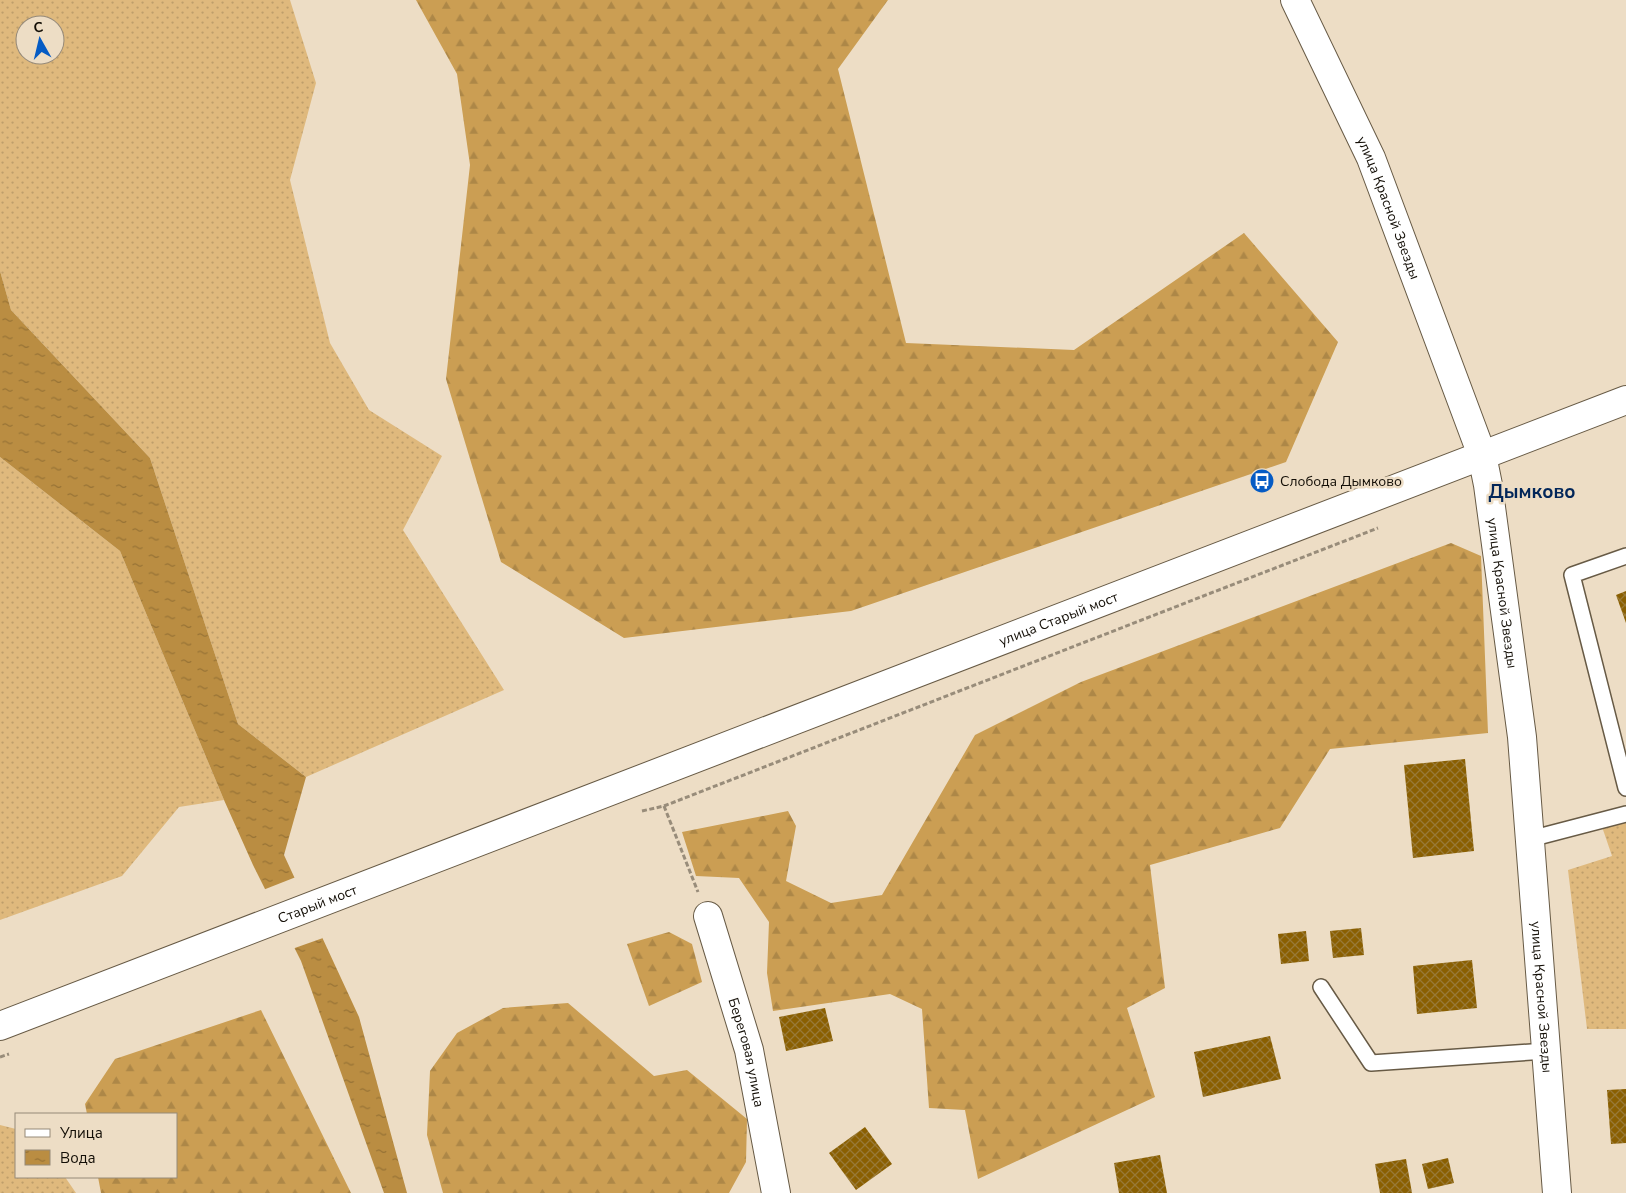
<svg xmlns="http://www.w3.org/2000/svg" width="1626" height="1193" viewBox="0 0 1626 1193" font-family="'Nunito Sans',sans-serif">
	<style>
		.grass { fill: url(#grass-dots); fill-rule: evenodd }
		.forest { fill: url(#forest-firs) }
		.water { fill: url(#water-ripples) }
		.pier { fill: #edddc5 }
		.building { fill: url(#building-cross-hatch) }
		.lines { fill: none; stroke-linecap: round; stroke-linejoin: round }
		.service-casing { stroke: #675a45; stroke-width: 18 }
		.minor-casing { stroke: #675a45; stroke-width: 30 }
		.tertiary-casing { stroke: #675a45; stroke-width: 30 }
		.primary-casing { stroke: #675a45; stroke-width: 30 }
		.path { stroke: #988c7a; stroke-width: 3; stroke-dasharray: 5 2.5; stroke-linecap: butt }
		.service { stroke: #fff; stroke-width: 15 }
		.minor { stroke: #fff; stroke-width: 28 }
		.tertiary { stroke: #fff; stroke-width: 28 }
		.primary { stroke: #fff; stroke-width: 28 }
		.labels { text-anchor: middle; stroke-width: 5; stroke-linejoin: round; paint-order: stroke }
		.street-label { font-size: 14px; fill: #130e06; stroke: #edddc5 }
		.poi-label { font-size: 14px; fill: #130e06; stroke: #edddc5; text-anchor: start }
		.district-label { font-size: 19px; font-weight: bold; fill: #022659; stroke: #edddc5 }
	</style>
	<defs>
		<pattern id="grass-dots" width="8" height="8" patternUnits="userSpaceOnUse" patternTransform="scale(1.25)"><rect width="8" height="8" fill="#dfb97d"/><path d="M2 2h.1M6 6h.1" fill="none" stroke="#be9e6b" stroke-width="1.8" stroke-linecap="round"/></pattern>
		<pattern id="forest-firs" width="22" height="20" patternUnits="userSpaceOnUse" patternTransform="scale(1.25)"><rect width="22" height="20" fill="#cb9e53"/><path d="M5 1l3.5 6h-7zM16 11l3.5 6h-7z" fill="#ad8747"/></pattern>
		<pattern id="water-ripples" width="26" height="14" patternUnits="userSpaceOnUse" patternTransform="scale(1.25)"><rect width="26" height="14" fill="#ba8d42"/><path d="M2 4q2-2 4 0t4 0M15 11q2-2 4 0t4 0" fill="none" stroke="#967235"/></pattern>
		<pattern id="building-cross-hatch" width="8" height="8" patternUnits="userSpaceOnUse" patternTransform="scale(1.25)"><rect width="8" height="8" fill="#8a5f01"/><path d="M0 0l8 8M0 8l8-8" fill="none" stroke="#987937"/></pattern>
	</defs>
	<rect width="100%" height="100%" fill="#edddc5"/>
	<g class="grass">
		<path d="M0,0H290L316,83L290,180L330,343L369,410L442,456L403,530L504,690L306,777L238,724L150,458L11,310L0,271ZM25,25H55V55H25Z"/>
		<polygon points="0,457 120,551 224,800 179,807 122,876 0,920"/>
		<polygon points="1626,813 1626,1029 1587,1029 1568,870 1612,856 1598,815"/>
		<polygon points="0,1125 16,1129 16,1177 65,1177 76,1193 0,1193"/>
	</g>
	<g class="forest">
		<polygon points="416,0 888,0 838,69 906,343 1074,350 1244,233 1338,342 1286,462 851,611 624,638 501,562 446,379 470,165 457,74"/>
		<polygon points="1451,543 1481,556 1488,733 1330,749 1280,828 1150,865 1165,988 1127,1008 1155,1097 978,1179 965,1110 929,1108 922,1009 890,994 773,1011 767,973 769,922 739,878 696,876 682,832 788,811 796,826 786,881 831,903 882,895 975,735 1081,682"/>
		<polygon points="669,932 692,944 702,982 649,1006 627,944"/>
		<polygon points="568,1003 654,1076 687,1070 747,1119 746,1162 729,1193 443,1193 427,1135 430,1071 457,1033 503,1008"/>
		<polygon points="261,1010 351,1193 101,1193 98,1177 176,1177 176,1114 87,1114 85,1104 115,1059"/>
	</g>
	<polygon class="water" points="0,271 11,310 150,458 238,724 306,777 284,855 359,1017 407,1193 384,1193 301,961 253,865 224,800 120,551 0,457"/>
	<polygon class="pier" points="296,877 323,938 292,949 263,890"/>
	<g class="building">
		<polygon points="1626,591 1626,623 1616,595"/>
		<polygon points="1465,759 1474,851 1413,858 1404,765"/>
		<polygon points="1361,928 1364,955 1333,958 1330,931"/>
		<polygon points="1306,931 1309,961 1281,964 1278,934"/>
		<polygon points="1472,960 1477,1008 1417,1014 1413,966"/>
		<polygon points="825,1008 833,1041 786,1051 779,1017"/>
		<polygon points="1270,1036 1281,1079 1203,1097 1194,1052"/>
		<polygon points="1626,1089 1626,1143 1611,1144 1607,1090"/>
		<polygon points="865,1127 892,1164 856,1190 829,1153"/>
		<polygon points="1160,1155 1167,1193 1119,1193 1114,1163"/>
		<polygon points="1448,1158 1454,1183 1428,1189 1422,1164"/>
		<polygon points="1406,1159 1412,1193 1380,1193 1375,1164"/>
	</g>
	<g class="lines">
		<defs>
			<g id="service">
				<polyline points="1626,556 1572,575 1626,788"/>
				<polyline points="1530,839 1626,814"/>
				<polyline points="1321,987 1371,1063 1546,1051"/>
			</g>
			<g id="minor">
				<path id="s1" d="M708,916L749,1050L776,1193"/>
			</g>
			<g id="tertiary">
				<path id="s2" d="M1295,0L1371,158L1482,455L1488,485L1522,737L1557,1193"/>
			</g>
			<g id="primary">
				<path id="s3" d="M0,1026L1626,400"/>
			</g>
		</defs>
		<use href="#service" class="service-casing"/>
		<use href="#minor" class="minor-casing"/>
		<use href="#tertiary" class="tertiary-casing"/>
		<use href="#primary" class="primary-casing"/>
		<g class="path">
			<polyline points="664,806 698,892"/>
			<polyline points="642,811 664,806 1378,528"/>
			<polyline points="0,1057 9,1054"/>
		</g>
		<use href="#service" class="service"/>
		<use href="#minor" class="minor"/>
		<use href="#tertiary" class="tertiary"/>
		<use href="#primary" class="primary"/>
	</g>
	<defs>
		<symbol id="bus-disc" viewBox="-11 -11 22 22"><circle r="9.5" fill="#055bc4" stroke="#edddc5"/><path d="M-5-6H5V4H4V6H2V4H-2V6H-4V4H-5ZM-3.5-4V0h7V-4ZM-3.5 1.2v1.5H-2V1.2ZM2 1.2v1.5H3.5V1.2Z" fill="#fff"/></symbol>
	</defs>
	<g fill-rule="evenodd">
		<use href="#bus-disc" x="1248" y="467" width="28" height="28"/>
	</g>
	<g class="labels">
		<g class="street-label">
			<text dy="5" stroke="none"><textPath href="#s2" startOffset="228">улица Красной Звезды</textPath></text>
			<text dy="5" stroke="none"><textPath href="#s2" startOffset="632">улица Красной Звезды</textPath></text>
			<text dy="5" stroke="none"><textPath href="#s3" startOffset="1134">улица Старый мост</textPath></text>
			<text dy="5" stroke="none"><textPath href="#s3" startOffset="340">Старый мост</textPath></text>
			<text dy="5" stroke="none"><textPath href="#s2" startOffset="1038">улица Красной Звезды</textPath></text>
			<text dy="5" stroke="none"><textPath href="#s1" startOffset="142">Береговая улица</textPath></text>
		</g>
		<g class="poi-label">
			<text x="1280" y="486">Слобода Дымково</text>
		</g>
		<g class="district-label">
			<text x="1532" y="498">Дымково</text>
		</g>
	</g>
	<rect x="15" y="1113" width="162" height="65" fill="#edddc5" stroke="#968a79"/>
	<rect x="25" y="1129" width="25" height="8" fill="#ffffff" stroke="#968a79"/>
	<text x="60" y="1138" font-size="15" fill="#130e06">Улица</text>
	<rect x="25" y="1150" width="25" height="15" fill="url(#water-ripples)" stroke="#968a79"/>
	<text x="60" y="1163" font-size="15" fill="#130e06">Вода</text>
	<g transform="translate(40 40) rotate(352)"><circle r="24" fill="#edddc5" stroke="#968a79"/>
	<path d="M0-4L9 19L0 12L-9 19Z" fill="#055bc4"/>
	<text y="-8" font-size="14" font-weight="bold" text-anchor="middle" fill="#130e06">С</text>
	</g>
</svg>
